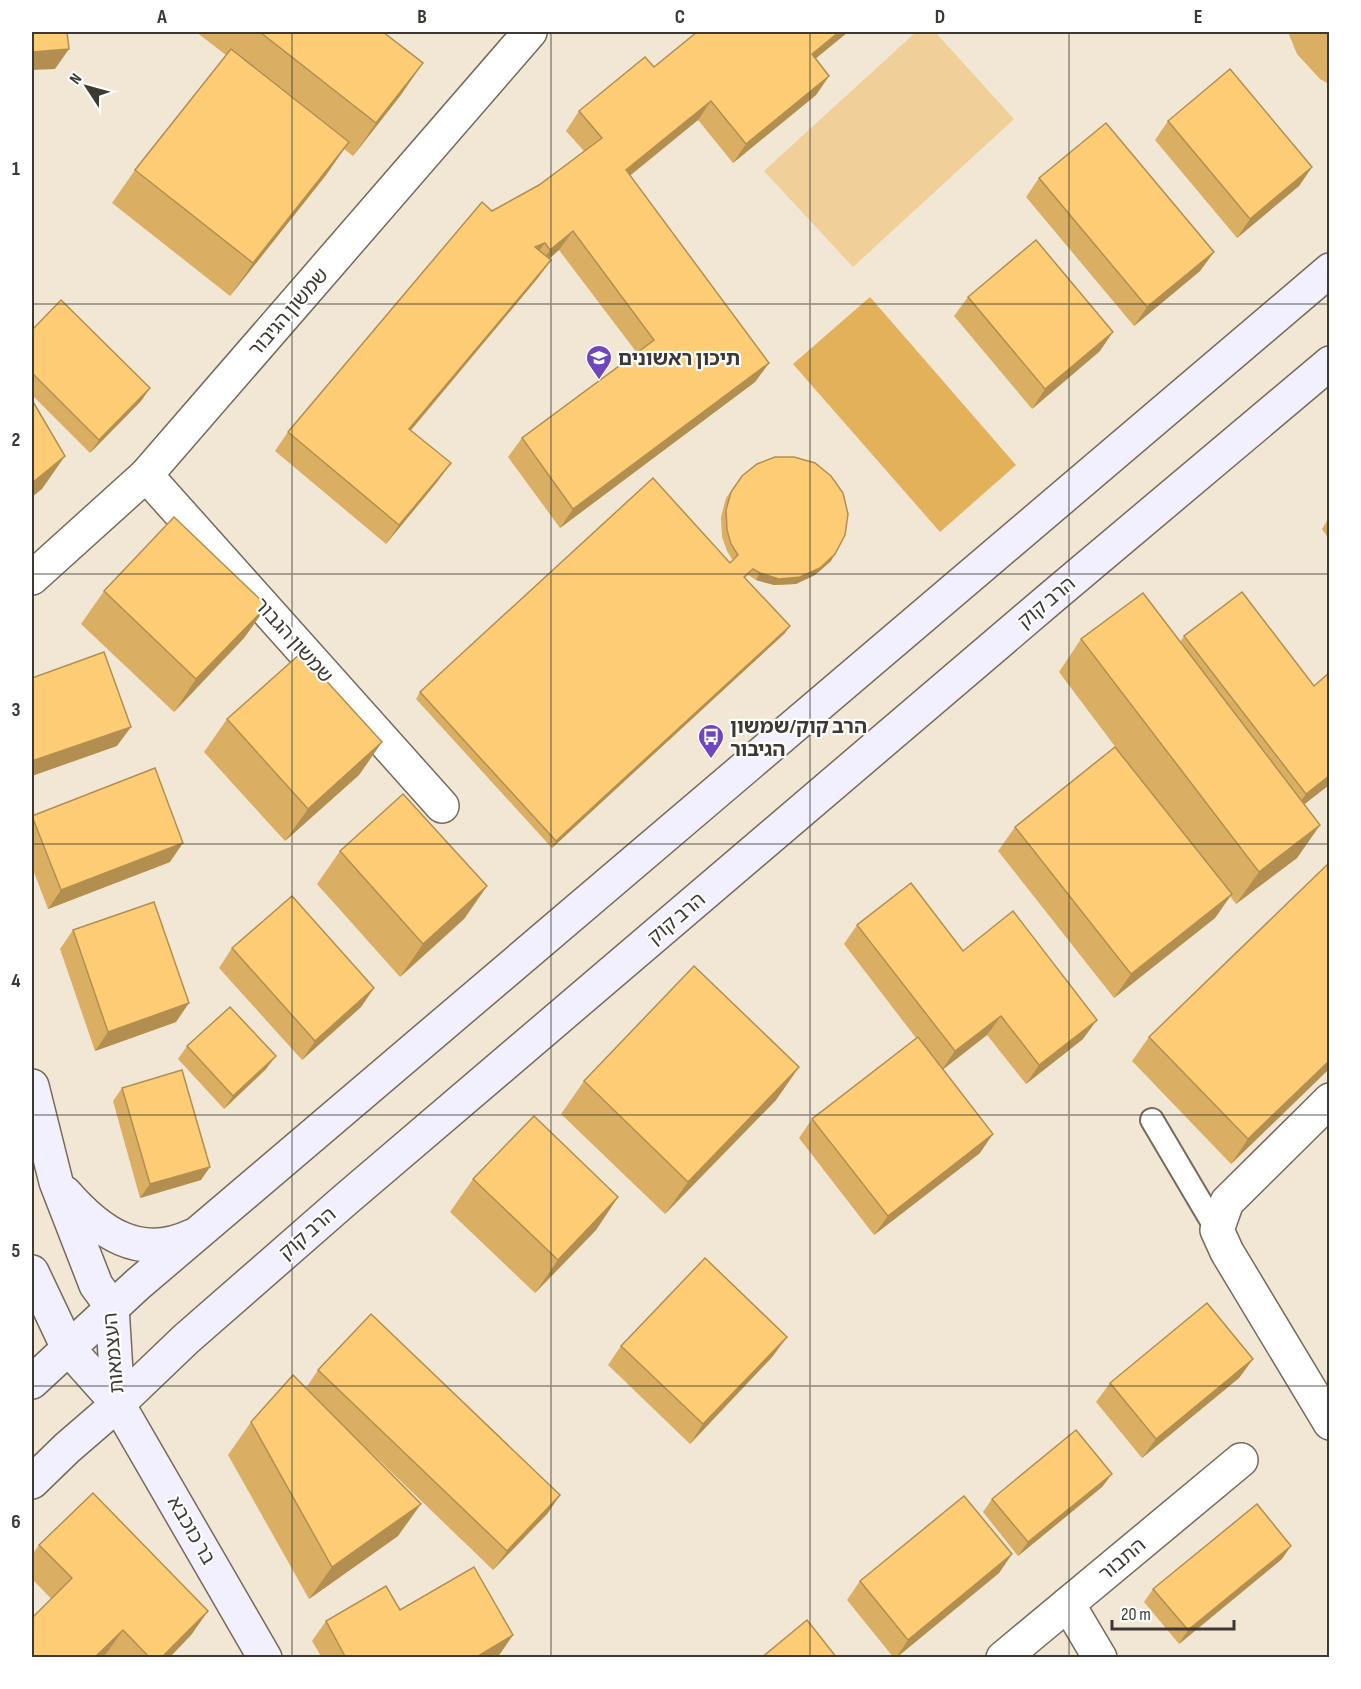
<svg xmlns="http://www.w3.org/2000/svg" width="1361" height="1689" viewBox="0 0 1361 1689" font-family="'Sofia Sans Condensed','Noto Sans Hebrew',sans-serif">
	<style>
		.green { fill: #f0cf98 }
		.forest { fill: #e2b159 }
		.lines { fill: none; stroke-linecap: round; stroke-linejoin: round }
		.lane-casing { stroke: #756b5b; stroke-width: 26 }
		.street-casing { stroke: #756b5b; stroke-width: 36 }
		.secondary-casing { stroke: #756b5b; stroke-width: 36 }
		.lane { stroke: #fff; stroke-width: 22 }
		.street { stroke: #fff; stroke-width: 33 }
		.secondary { stroke: #f2effe; stroke-width: 33 }
		.wall { fill: #daaf64 }
		.shaded-wall { fill: #b28f51 }
		.building { fill: #fecc74; stroke: #b28f51; stroke-width: 1.5 }
		.grid { fill: none; stroke: #3d3932; stroke-width: 1.5; stroke-opacity: 0.55 }
		.labels { text-anchor: middle; stroke-width: 4.5; stroke-linejoin: round; paint-order: stroke }
		.street-label { font-size: 20px; fill: #3d3932; stroke: #fff }
		.poi-label { font-size: 20px; font-weight: bold; fill: #3d3932; stroke: #fff; text-anchor: start }
		.neatline { fill: none; stroke: #3d3932; stroke-width: 2 }
		.grid-label { font-size: 20px; text-anchor: middle; font-weight: bold; fill: #3d3932 }
	</style>
	<rect width="100%" height="100%" fill="#f2e7d5"/>
	<polygon class="green" points="916,32 935,32 1014,119 853,267 764,171"/>
	<polygon class="forest" points="870,297 1016,465 940,532 793,364"/>
	<g class="lines">
		<defs>
			<polyline id="lane" points="1152,1120 1217,1230"/>
			<g id="street">
				<polyline points="146,475 442,806"/>
				<polyline points="32,578 146,475 530,32"/>
				<polyline points="1330,1100 1227,1202 1217,1230 1227,1252 1330,1423"/>
				<polyline points="1068,1604 1100,1658"/>
				<polyline points="1003,1658 1241,1460"/>
			</g>
			<g id="secondary">
				<polyline points="32,1086 56,1182 96,1285 112,1307 118,1404"/>
				<path d="M65,1193C99,1232 139,1261 192,1236"/>
				<polyline points="32,1272 68,1348 118,1404 265,1658"/>
				<polyline points="32,1382 138,1284 1330,270"/>
				<polyline points="32,1482 67,1448 118,1404 186,1339 345,1200 1052,597 1330,363"/>
			</g>
		</defs>
		<use href="#lane" class="lane-casing"/>
		<use href="#street" class="street-casing"/>
		<use href="#secondary" class="secondary-casing"/>
		<use href="#lane" class="lane"/>
		<use href="#street" class="street"/>
		<use href="#secondary" class="secondary"/>
	</g>
	<g class="wall">
		<polygon points="196,32 383,32 423,63 400,96 353,156 344,149 326,175 230,296 112,203 135,170 226,55"/>
		<polygon points="697,32 848,32 815,59 829,76 816,95 733,163 698,120 630,176 769,363 755,382 560,528 508,457 522,438 637,353 559,250 549,259 551,260 537,279 411,430 451,463 437,482 386,544 275,451 288,432 492,211 539,185 584,151 566,131 579,111 654,67"/>
		<polygon points="1288,32 1329,32 1329,84 1320,79 1297,54"/>
		<polygon points="1168,121 1312,167 1299,186 1237,238 1155,140"/>
		<polygon points="1039,178 1214,252 1200,271 1134,326 1026,197"/>
		<polygon points="968,297 1100,351 1032,409 954,316"/>
		<polygon points="32,330 150,388 141,401 90,453 32,395"/>
		<polygon points="742,476 831,561 815,575 796,584 774,585 756,580 748,575 745,578 785,633 552,848 416,699 420,692 730,563 733,561 727,551 722,537 721,517 726,498"/>
		<polygon points="1329,518 1329,539 1322,529"/>
		<polygon points="104,591 267,606 244,638 174,712 81,624"/>
		<polygon points="1184,636 1329,785 1304,804 1320,825 1297,858 1236,904 1230,896 1215,918 1114,998 998,851 1015,827 1132,769 1059,672 1081,639 1180,642"/>
		<polygon points="227,719 382,742 359,775 285,841 204,752"/>
		<polygon points="32,816 170,862 48,909 32,867"/>
		<polygon points="340,851 487,886 464,919 400,977 317,884"/>
		<polygon points="857,925 963,951 1083,1039 1026,1084 987,1035 943,1069 980,1153 874,1235 799,1138 812,1119 916,1038 844,944"/>
		<polygon points="73,930 176,1022 95,1051 60,949"/>
		<polygon points="232,948 374,988 361,1007 302,1060 219,968"/>
		<polygon points="1149,1037 1329,1069 1231,1164 1132,1061"/>
		<polygon points="187,1046 266,1069 224,1109 178,1059"/>
		<polygon points="799,1067 776,1100 665,1214 561,1114 584,1081"/>
		<polygon points="122,1088 201,1180 140,1198 113,1101"/>
		<polygon points="473,1179 618,1197 596,1230 535,1293 450,1212"/>
		<polygon points="621,1346 773,1356 690,1444 608,1365"/>
		<polygon points="1253,1359 1239,1378 1142,1458 1096,1402 1110,1383"/>
		<polygon points="318,1370 560,1495 547,1514 493,1570 352,1434 398,1536 309,1599 228,1455 251,1422 306,1388"/>
		<polygon points="1112,1474 1102,1487 1018,1556 983,1512 992,1499"/>
		<polygon points="39,1545 208,1611 191,1635 169,1658 109,1658 32,1579 32,1555"/>
		<polygon points="1012,1554 999,1573 896,1658 894,1658 847,1600 860,1581"/>
		<polygon points="1282,1559 1179,1644 1144,1602 1153,1589"/>
		<polygon points="400,1610 500,1654 494,1658 322,1658 312,1641 326,1621"/>
	</g>
	<g class="shaded-wall">
		<polygon points="839,32 848,32 798,73 812,54"/>
		<polygon points="69,49 55,69 32,70 32,52"/>
		<polygon points="423,63 400,96 353,156 376,123"/>
		<polygon points="829,76 816,95 733,163 746,144"/>
		<polygon points="711,101 698,120 613,189 626,170"/>
		<polygon points="349,142 326,175 230,296 253,263"/>
		<polygon points="1312,167 1299,186 1237,238 1250,219"/>
		<polygon points="573,231 559,250 537,269 550,250"/>
		<polygon points="545,243 531,262 535,247"/>
		<polygon points="1214,252 1200,271 1134,326 1147,307"/>
		<polygon points="551,260 537,279 396,448 409,429"/>
		<polygon points="1113,332 1100,351 1032,409 1045,389"/>
		<polygon points="769,363 755,382 560,528 573,509"/>
		<polygon points="150,388 141,401 90,453 99,440"/>
		<polygon points="65,456 42,489 32,497 32,483"/>
		<polygon points="451,463 437,482 386,544 399,525"/>
		<polygon points="835,554 831,561 815,575 796,584 774,585 756,580 760,573"/>
		<polygon points="267,606 244,638 174,712 196,679"/>
		<polygon points="790,626 785,633 552,848 556,841"/>
		<polygon points="131,727 117,746 32,776 32,761"/>
		<polygon points="382,742 359,775 285,841 308,809"/>
		<polygon points="1329,776 1329,785 1292,814 1306,794"/>
		<polygon points="1320,825 1297,858 1236,904 1259,872"/>
		<polygon points="183,843 170,862 48,909 61,890"/>
		<polygon points="487,886 464,919 400,977 423,944"/>
		<polygon points="1232,894 1215,918 1114,998 1131,974"/>
		<polygon points="374,988 361,1007 302,1060 315,1041"/>
		<polygon points="189,1003 176,1022 95,1051 108,1032"/>
		<polygon points="1001,1016 987,1035 941,1071 955,1051"/>
		<polygon points="1097,1020 1083,1039 1026,1084 1039,1065"/>
		<polygon points="276,1056 266,1069 224,1109 233,1096"/>
		<polygon points="1329,1061 1329,1069 1231,1164 1248,1139"/>
		<polygon points="799,1067 776,1100 665,1214 688,1182"/>
		<polygon points="993,1134 980,1153 874,1235 888,1216"/>
		<polygon points="210,1167 201,1180 140,1198 150,1184"/>
		<polygon points="618,1197 596,1230 535,1293 558,1260"/>
		<polygon points="787,1337 773,1356 690,1444 703,1424"/>
		<polygon points="1253,1359 1239,1378 1142,1458 1156,1439"/>
		<polygon points="1112,1474 1102,1487 1018,1556 1028,1542"/>
		<polygon points="560,1495 547,1514 493,1570 507,1551"/>
		<polygon points="421,1504 398,1536 309,1599 332,1567"/>
		<polygon points="1291,1546 1282,1559 1179,1644 1188,1630"/>
		<polygon points="1012,1554 999,1573 896,1658 908,1640"/>
		<polygon points="208,1611 191,1635 169,1658 161,1658"/>
		<polygon points="123,1630 106,1654 102,1658 94,1658"/>
		<polygon points="513,1635 500,1654 494,1658 475,1658"/>
	</g>
	<g class="building">
		<polygon points="32,32 67,32 69,49 32,52"/>
		<polygon points="260,32 383,32 423,63 376,123"/>
		<polygon points="697,32 839,32 812,54 829,76 746,144 711,101 626,170 769,363 573,509 522,438 654,340 573,231 550,250 545,243 535,247 551,260 409,429 451,463 399,525 288,432 482,202 492,211 539,185 602,138 579,111 645,57 654,67"/>
		<polygon points="231,49 349,142 253,263 135,170"/>
		<polygon points="1230,69 1312,167 1250,219 1168,121"/>
		<polygon points="1106,123 1214,252 1147,307 1039,178"/>
		<polygon points="1036,240 1113,332 1045,389 968,297"/>
		<polygon points="61,300 150,388 99,440 32,373 32,330"/>
		<polygon points="32,400 65,456 32,483"/>
		<polygon points="775,457 794,457 815,463 831,476 843,493 848,514 845,535 835,554 820,568 800,577 779,579 760,573 753,569 744,577 790,626 556,841 420,692 653,478 730,563 738,555 731,544 727,530 726,510 731,492 742,476 757,464"/>
		<polygon points="174,517 267,606 196,679 104,591"/>
		<polygon points="1242,592 1314,686 1329,673 1329,776 1306,794 1184,636"/>
		<polygon points="1143,593 1320,825 1259,872 1081,639"/>
		<polygon points="104,652 131,727 32,761 32,678"/>
		<polygon points="301,653 382,742 308,809 227,719"/>
		<polygon points="1115,747 1232,894 1131,974 1015,827"/>
		<polygon points="155,768 183,843 61,890 32,816"/>
		<polygon points="403,794 487,886 423,944 340,851"/>
		<polygon points="1329,863 1329,1061 1248,1139 1149,1037"/>
		<polygon points="911,883 963,951 1013,911 1097,1020 1039,1065 1001,1016 955,1051 857,925"/>
		<polygon points="292,896 374,988 315,1041 232,948"/>
		<polygon points="154,902 189,1003 108,1032 73,930"/>
		<polygon points="694,966 799,1067 688,1182 584,1081"/>
		<polygon points="230,1007 276,1056 233,1096 187,1046"/>
		<polygon points="918,1037 993,1134 888,1216 812,1119"/>
		<polygon points="182,1070 210,1167 150,1184 122,1088"/>
		<polygon points="534,1116 618,1197 558,1260 473,1179"/>
		<polygon points="705,1258 787,1337 703,1424 621,1346"/>
		<polygon points="1207,1303 1253,1359 1156,1439 1110,1383"/>
		<polygon points="371,1314 560,1495 507,1551 318,1370"/>
		<polygon points="293,1375 421,1504 332,1567 251,1422"/>
		<polygon points="1076,1430 1112,1474 1028,1542 992,1499"/>
		<polygon points="93,1493 208,1611 161,1658 150,1658 123,1630 94,1658 32,1658 32,1618 72,1578 39,1545"/>
		<polygon points="964,1496 1012,1554 908,1640 860,1581"/>
		<polygon points="1257,1504 1291,1546 1188,1630 1153,1589"/>
		<polygon points="474,1567 513,1635 475,1658 346,1658 326,1621 386,1586 400,1610"/>
		<polygon points="807,1620 837,1658 761,1658"/>
	</g>
	<path class="grid" d="M292,32V1658M551,32V1658M810,32V1658M1069,32V1658M32,304H1330M32,574H1330M32,844H1330M32,1115H1330M32,1386H1330"/>
	<defs>
		<symbol id="school-pin" viewBox="-11 -11 22 30"><path d="M0 17L-7.5 6A9.5 9.5 0 1 1 7.5 6Z" fill="#6f46be" stroke="#fff"/><path d="M0-5L7-2L0 1L-7-2ZM-4 1L0 2.5L4 1V4Q0 6-4 4Z" fill="#fff"/></symbol>
		<symbol id="bus-pin" viewBox="-11 -11 22 30"><path d="M0 17L-7.5 6A9.5 9.5 0 1 1 7.5 6Z" fill="#6f46be" stroke="#fff"/><path d="M-5-6H5V4H4V6H2V4H-2V6H-4V4H-5ZM-3.5-4V0h7V-4ZM-3.5 1.2v1.5H-2V1.2ZM2 1.2v1.5H3.5V1.2Z" fill="#fff"/></symbol>
	</defs>
	<g fill-rule="evenodd">
		<use href="#school-pin" x="584" y="343" width="30" height="40"/>
		<use href="#bus-pin" x="696" y="722" width="30" height="40"/>
	</g>
	<g class="labels">
		<g class="street-label">
			<text transform="translate(288 312) rotate(-49)" y="7">שמשון הגיבור</text>
			<text transform="translate(1046 602) rotate(-40)" y="7">הרב קוק</text>
			<text transform="translate(294 640) rotate(48)" y="7">שמשון הגבור</text>
			<text transform="translate(676 918) rotate(-40)" y="7">הרב קוק</text>
			<text transform="translate(307 1233) rotate(-41)" y="7">הרב קוק</text>
			<text transform="translate(113 1353) rotate(-95)" y="7">העצמאות</text>
			<text transform="translate(192 1530) rotate(60)" y="7">בר כוכבא</text>
			<text transform="translate(1122 1559) rotate(-40)" y="7">התבור</text>
		</g>
		<g class="poi-label">
			<text x="618" y="365">תיכון ראשונים</text>
			<text x="730" y="733">הרב קוק/שמשון<tspan x="730" dy="23">הגיבור</tspan></text>
		</g>
	</g>
	<rect width="1361" height="1689" fill="none" stroke="#ffffff" stroke-width="66"/>
	<g transform="translate(87 87) rotate(306)" stroke="#ffffff" stroke-width="4.5" paint-order="stroke">
	<path d="M0-4.5L10 22L0 15L-10 22Z" fill="#3d3932"/>
	<text y="-9" font-size="16" font-weight="bold" text-anchor="middle" fill="#3d3932">N</text>
	</g>
	<path d="M1112 1620v9h122v-9" fill="none" stroke="#3d3932" stroke-width="3"/>
	<text x="1121" y="1620" font-size="18" fill="#3d3932" stroke="#ffffff" stroke-width="4.5" paint-order="stroke">20 m</text>
	<rect x="33" y="33" width="1295" height="1623" class="neatline"/>
	<g class="grid-label">
		<text x="162" y="23">A</text>
		<text x="422" y="23">B</text>
		<text x="680" y="23">C</text>
		<text x="940" y="23">D</text>
		<text x="1198" y="23">E</text>
		<text x="16" y="175">1</text>
		<text x="16" y="446">2</text>
		<text x="16" y="716">3</text>
		<text x="16" y="987">4</text>
		<text x="16" y="1257">5</text>
		<text x="16" y="1528">6</text>
	</g>
</svg>
